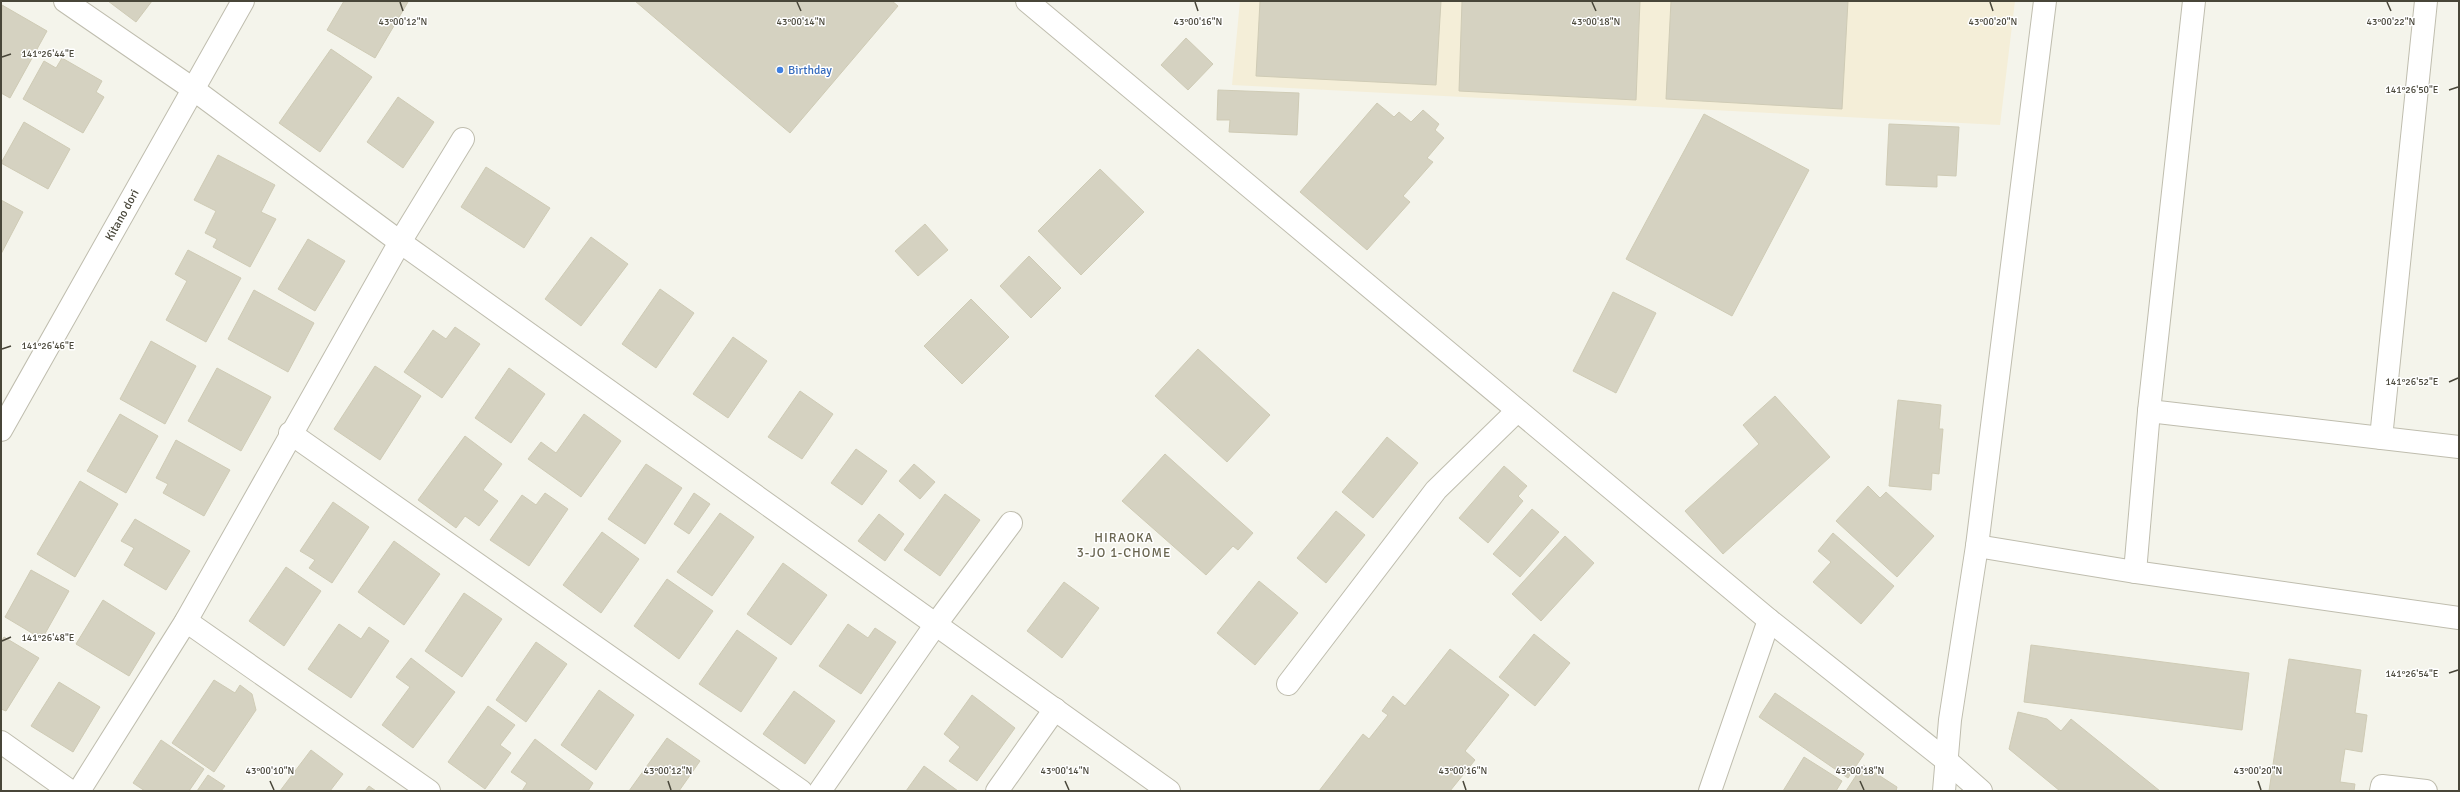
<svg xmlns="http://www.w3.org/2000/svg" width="2460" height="792" viewBox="0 0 2460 792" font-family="Signika,sans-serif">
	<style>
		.commercial { fill: #f4eed8 }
		.building { fill: #d5d2c1; stroke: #cfcbb5 }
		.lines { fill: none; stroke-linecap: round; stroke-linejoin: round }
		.service-casing { stroke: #bfbdae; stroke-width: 24 }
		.minor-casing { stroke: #bfbdae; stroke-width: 24 }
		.tertiary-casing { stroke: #bfbdae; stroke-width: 24 }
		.service { stroke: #fff; stroke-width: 22 }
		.minor { stroke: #fff; stroke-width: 22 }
		.tertiary { stroke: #fff; stroke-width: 22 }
		.ticks { fill: none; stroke: #484639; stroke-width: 1.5 }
		.shop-dot { fill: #3f7fe0; stroke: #fff; stroke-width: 1.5 }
		.labels { text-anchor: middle; stroke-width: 3; stroke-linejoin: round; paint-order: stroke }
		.shop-label { font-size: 12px; fill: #366cbe; stroke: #fff; text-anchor: start }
		.street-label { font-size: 12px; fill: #484639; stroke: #fff }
		.neighbourhood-label { font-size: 13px; letter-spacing: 1px; fill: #6a6651; stroke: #fff }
		.ticks-label { font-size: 10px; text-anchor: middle; fill: #484639; stroke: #fff; stroke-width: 3; stroke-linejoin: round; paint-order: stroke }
	</style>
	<rect width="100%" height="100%" fill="#f4f4eb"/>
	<polygon class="commercial" points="1240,1 2015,1 2000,125 1232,85"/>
	<g class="building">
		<polygon points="108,1 152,1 136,22"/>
		<polygon points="344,1 408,2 375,58 327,30"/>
		<polygon points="635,1 892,1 898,6 790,133"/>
		<polygon points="1260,1 1441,1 1436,85 1256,76"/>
		<polygon points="1462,1 1640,1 1636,100 1459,91"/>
		<polygon points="1671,1 1848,1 1842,109 1666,99"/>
		<polygon points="2,5 47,31 10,98 1,93"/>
		<polygon points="1186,38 1213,64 1188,90 1161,65"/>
		<polygon points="331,49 372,77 320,152 279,123"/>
		<polygon points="62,58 102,81 96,92 104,97 83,133 23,99 44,61 56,68"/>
		<polygon points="1218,90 1299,93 1297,135 1229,132 1230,120 1217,120"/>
		<polygon points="398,97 434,122 403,168 367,142"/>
		<polygon points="1377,103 1394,117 1399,112 1411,122 1423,110 1439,124 1435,130 1444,138 1427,158 1433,162 1403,196 1410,202 1367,250 1300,192"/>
		<polygon points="1704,114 1809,170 1732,316 1626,259"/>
		<polygon points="24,122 70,149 48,189 1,163"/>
		<polygon points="1889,124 1959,127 1956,176 1937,175 1937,187 1886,185"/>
		<polygon points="218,155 275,185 261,212 276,219 250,267 213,247 217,239 205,233 216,211 194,200"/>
		<polygon points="486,167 550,208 524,248 461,207"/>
		<polygon points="1100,169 1144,212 1081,275 1038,231"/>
		<polygon points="1,200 23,212 1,254"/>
		<polygon points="925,224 948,250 918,276 895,251"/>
		<polygon points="591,237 628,264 581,326 545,299"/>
		<polygon points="308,239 345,261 315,311 278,289"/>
		<polygon points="188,250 241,278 206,342 166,320 187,281 175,274"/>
		<polygon points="1029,256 1061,288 1031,318 1000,286"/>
		<polygon points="660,289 694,313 656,368 622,344"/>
		<polygon points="254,290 314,323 288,372 228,339"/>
		<polygon points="1613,292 1656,313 1616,393 1573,371"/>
		<polygon points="971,299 1009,337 962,384 924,346"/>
		<polygon points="455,327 480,344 442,398 404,372 433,330 446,339"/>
		<polygon points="733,337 767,361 728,418 693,394"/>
		<polygon points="151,341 196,366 165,424 120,399"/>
		<polygon points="1198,349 1270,415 1227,462 1155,396"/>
		<polygon points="375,366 421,396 380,460 334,429"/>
		<polygon points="217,368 271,397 241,451 188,421"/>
		<polygon points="509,368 545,394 511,443 475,418"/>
		<polygon points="800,391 833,414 802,459 768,437"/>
		<polygon points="1775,396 1830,457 1723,554 1685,511 1759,444 1743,425"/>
		<polygon points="1898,400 1941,405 1939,429 1943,429 1939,474 1932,473 1931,490 1889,486"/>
		<polygon points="120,414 158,436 126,493 87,471"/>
		<polygon points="584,414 621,441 581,497 528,459 541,442 556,453"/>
		<polygon points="465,436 502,464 483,490 498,501 479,526 465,516 456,528 418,500"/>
		<polygon points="1387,437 1418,463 1373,518 1342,492"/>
		<polygon points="176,440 230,470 204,516 163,493 168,484 156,478"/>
		<polygon points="856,449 887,471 862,505 831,483"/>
		<polygon points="1165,454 1253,533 1238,550 1233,546 1206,575 1122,501"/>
		<polygon points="646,464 682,488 645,544 608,519"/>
		<polygon points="914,464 935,482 920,499 899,481"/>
		<polygon points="1504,466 1527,486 1518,496 1523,501 1488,543 1459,518"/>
		<polygon points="80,481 118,504 75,577 37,554"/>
		<polygon points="1868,486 1880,498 1886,492 1934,536 1897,577 1836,521"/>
		<polygon points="545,493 568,509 529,566 490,540 522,495 536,505"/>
		<polygon points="694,493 710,504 689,534 674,524"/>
		<polygon points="945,494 980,520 940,576 904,550"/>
		<polygon points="333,502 369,527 332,583 309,568 315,560 300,551"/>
		<polygon points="1532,509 1559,532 1520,577 1493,554"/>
		<polygon points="1336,511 1365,535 1326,583 1297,558"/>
		<polygon points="720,513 754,537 712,596 677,572"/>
		<polygon points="879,514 904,534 885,561 858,541"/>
		<polygon points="135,519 190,551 166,590 124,565 134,548 121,541"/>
		<polygon points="602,532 639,559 601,613 563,585"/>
		<polygon points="1833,533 1894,586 1861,624 1813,582 1831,562 1818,551"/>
		<polygon points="1565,536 1594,563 1541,621 1512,594"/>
		<polygon points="394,541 440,574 404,625 358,592"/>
		<polygon points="783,563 827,595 791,645 747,614"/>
		<polygon points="286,567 321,591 284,646 249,621"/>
		<polygon points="31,570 69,591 42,639 5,617"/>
		<polygon points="667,579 713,611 679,659 634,626"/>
		<polygon points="1259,581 1298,613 1255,665 1217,633"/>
		<polygon points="1064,582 1099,608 1062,658 1027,631"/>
		<polygon points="464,593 502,619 462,677 425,651"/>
		<polygon points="103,600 155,633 129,676 76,644"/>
		<polygon points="339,624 361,639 369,627 389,641 351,698 308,669"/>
		<polygon points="848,624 868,638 875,628 896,642 861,694 819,666"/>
		<polygon points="737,630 777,658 741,712 699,684"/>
		<polygon points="1534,634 1570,663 1535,706 1499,677"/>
		<polygon points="4,637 39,658 6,711 1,709 1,642"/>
		<polygon points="536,642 567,664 526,722 496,700"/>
		<polygon points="2031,645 2249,673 2242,730 2024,702"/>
		<polygon points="1450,649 1509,695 1465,751 1475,760 1450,791 1319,791 1363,734 1369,739 1388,715 1382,711 1393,696 1405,706"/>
		<polygon points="411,658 455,692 413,748 382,725 410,687 396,677"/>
		<polygon points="2289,659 2361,670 2355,713 2367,715 2362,752 2345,749 2340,782 2355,784 2354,791 2269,791"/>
		<polygon points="214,680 235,693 240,685 252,694 256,710 214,772 172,743"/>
		<polygon points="59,682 100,707 73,752 31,726"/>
		<polygon points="599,690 634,715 596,770 561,745"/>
		<polygon points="794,691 835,721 805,764 763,734"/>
		<polygon points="1775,693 1864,754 1848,778 1759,717"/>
		<polygon points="972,695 1015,728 977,781 949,761 960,747 944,734"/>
		<polygon points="488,706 515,725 500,745 511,753 485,789 448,762"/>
		<polygon points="2018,712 2047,719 2061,731 2071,719 2160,791 2060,791 2009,749"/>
		<polygon points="667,738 700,761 679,791 629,791"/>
		<polygon points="535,739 593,783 588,791 522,791 527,783 511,772"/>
		<polygon points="161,740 204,769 189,791 145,791 133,783"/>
		<polygon points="311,750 343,774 330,791 280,791"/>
		<polygon points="1804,757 1842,781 1836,791 1783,791"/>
		<polygon points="1863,765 1897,787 1896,791 1846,791"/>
		<polygon points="924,766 958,791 906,791"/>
		<polygon points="208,775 225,786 221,791 197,791"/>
		<polygon points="369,786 376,791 365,791"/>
	</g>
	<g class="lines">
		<defs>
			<g id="service">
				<polyline points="1288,684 1436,490 1517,411"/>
				<polyline points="2381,791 2382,786 2426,791"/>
			</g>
			<g id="minor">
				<polyline points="65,1 193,89 400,242 1169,791"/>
				<polyline points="2149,411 2459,447"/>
				<polyline points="290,433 801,791"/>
				<polyline points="2381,438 2426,1"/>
				<polyline points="2135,572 2149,411 2194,1"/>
				<polyline points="186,621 429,791"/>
				<polyline points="1,742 70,791"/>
				<polyline points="79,791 186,621 400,242 463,139"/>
				<polyline points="820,791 936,624 1011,523"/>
				<polyline points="997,791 1055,709"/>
				<polyline points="1710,791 1769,620"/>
			</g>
			<g id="tertiary">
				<polyline points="1027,1 1769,620 1947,761 1981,791"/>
				<polyline points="1,430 243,1"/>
				<polyline points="1977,546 2135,572 2459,618"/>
				<polyline points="1944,791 1950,720 1977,546 2045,1"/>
			</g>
		</defs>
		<use href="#service" class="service-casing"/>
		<use href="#minor" class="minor-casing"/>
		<use href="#tertiary" class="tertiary-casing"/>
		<use href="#service" class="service"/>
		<use href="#minor" class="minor"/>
		<use href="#tertiary" class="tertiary"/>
	</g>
	<path class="ticks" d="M400,2L403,11M797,2L801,11M1195,2L1198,11M1592,2L1596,11M1990,2L1993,11M2387,2L2391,11M2,57L11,54M2449,90L2458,87M2,349L11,346M2449,382L2458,378M2,641L11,637M2449,673L2458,670M270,781L274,790M668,781L671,790M1065,781L1069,790M1463,781L1466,790M1860,781L1864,790M2258,781L2261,790"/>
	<circle class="shop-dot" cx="780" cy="70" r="4"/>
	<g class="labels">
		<g class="shop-label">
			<text x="788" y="74">Birthday</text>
		</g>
		<g class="street-label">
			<text transform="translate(122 215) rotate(-61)" y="4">Kitano dori</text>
		</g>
		<g class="neighbourhood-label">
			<text x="1124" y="542">HIRAOKA<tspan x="1124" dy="15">3-JO 1-CHOME</tspan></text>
		</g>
	</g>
	<g class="ticks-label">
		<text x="403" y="25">43°00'12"N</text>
		<text x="801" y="25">43°00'14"N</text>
		<text x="1198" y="25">43°00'16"N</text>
		<text x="1596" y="25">43°00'18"N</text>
		<text x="1993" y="25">43°00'20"N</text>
		<text x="2391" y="25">43°00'22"N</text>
		<text x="48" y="57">141°26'44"E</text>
		<text x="2412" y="93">141°26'50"E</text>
		<text x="48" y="349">141°26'46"E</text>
		<text x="2412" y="385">141°26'52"E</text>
		<text x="48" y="641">141°26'48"E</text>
		<text x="2412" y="677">141°26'54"E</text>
		<text x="270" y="774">43°00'10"N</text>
		<text x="668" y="774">43°00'12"N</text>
		<text x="1065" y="774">43°00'14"N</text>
		<text x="1463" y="774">43°00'16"N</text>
		<text x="1860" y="774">43°00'18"N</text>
		<text x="2258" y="774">43°00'20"N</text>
	</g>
	<rect width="2460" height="792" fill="none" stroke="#484639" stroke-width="4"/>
</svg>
